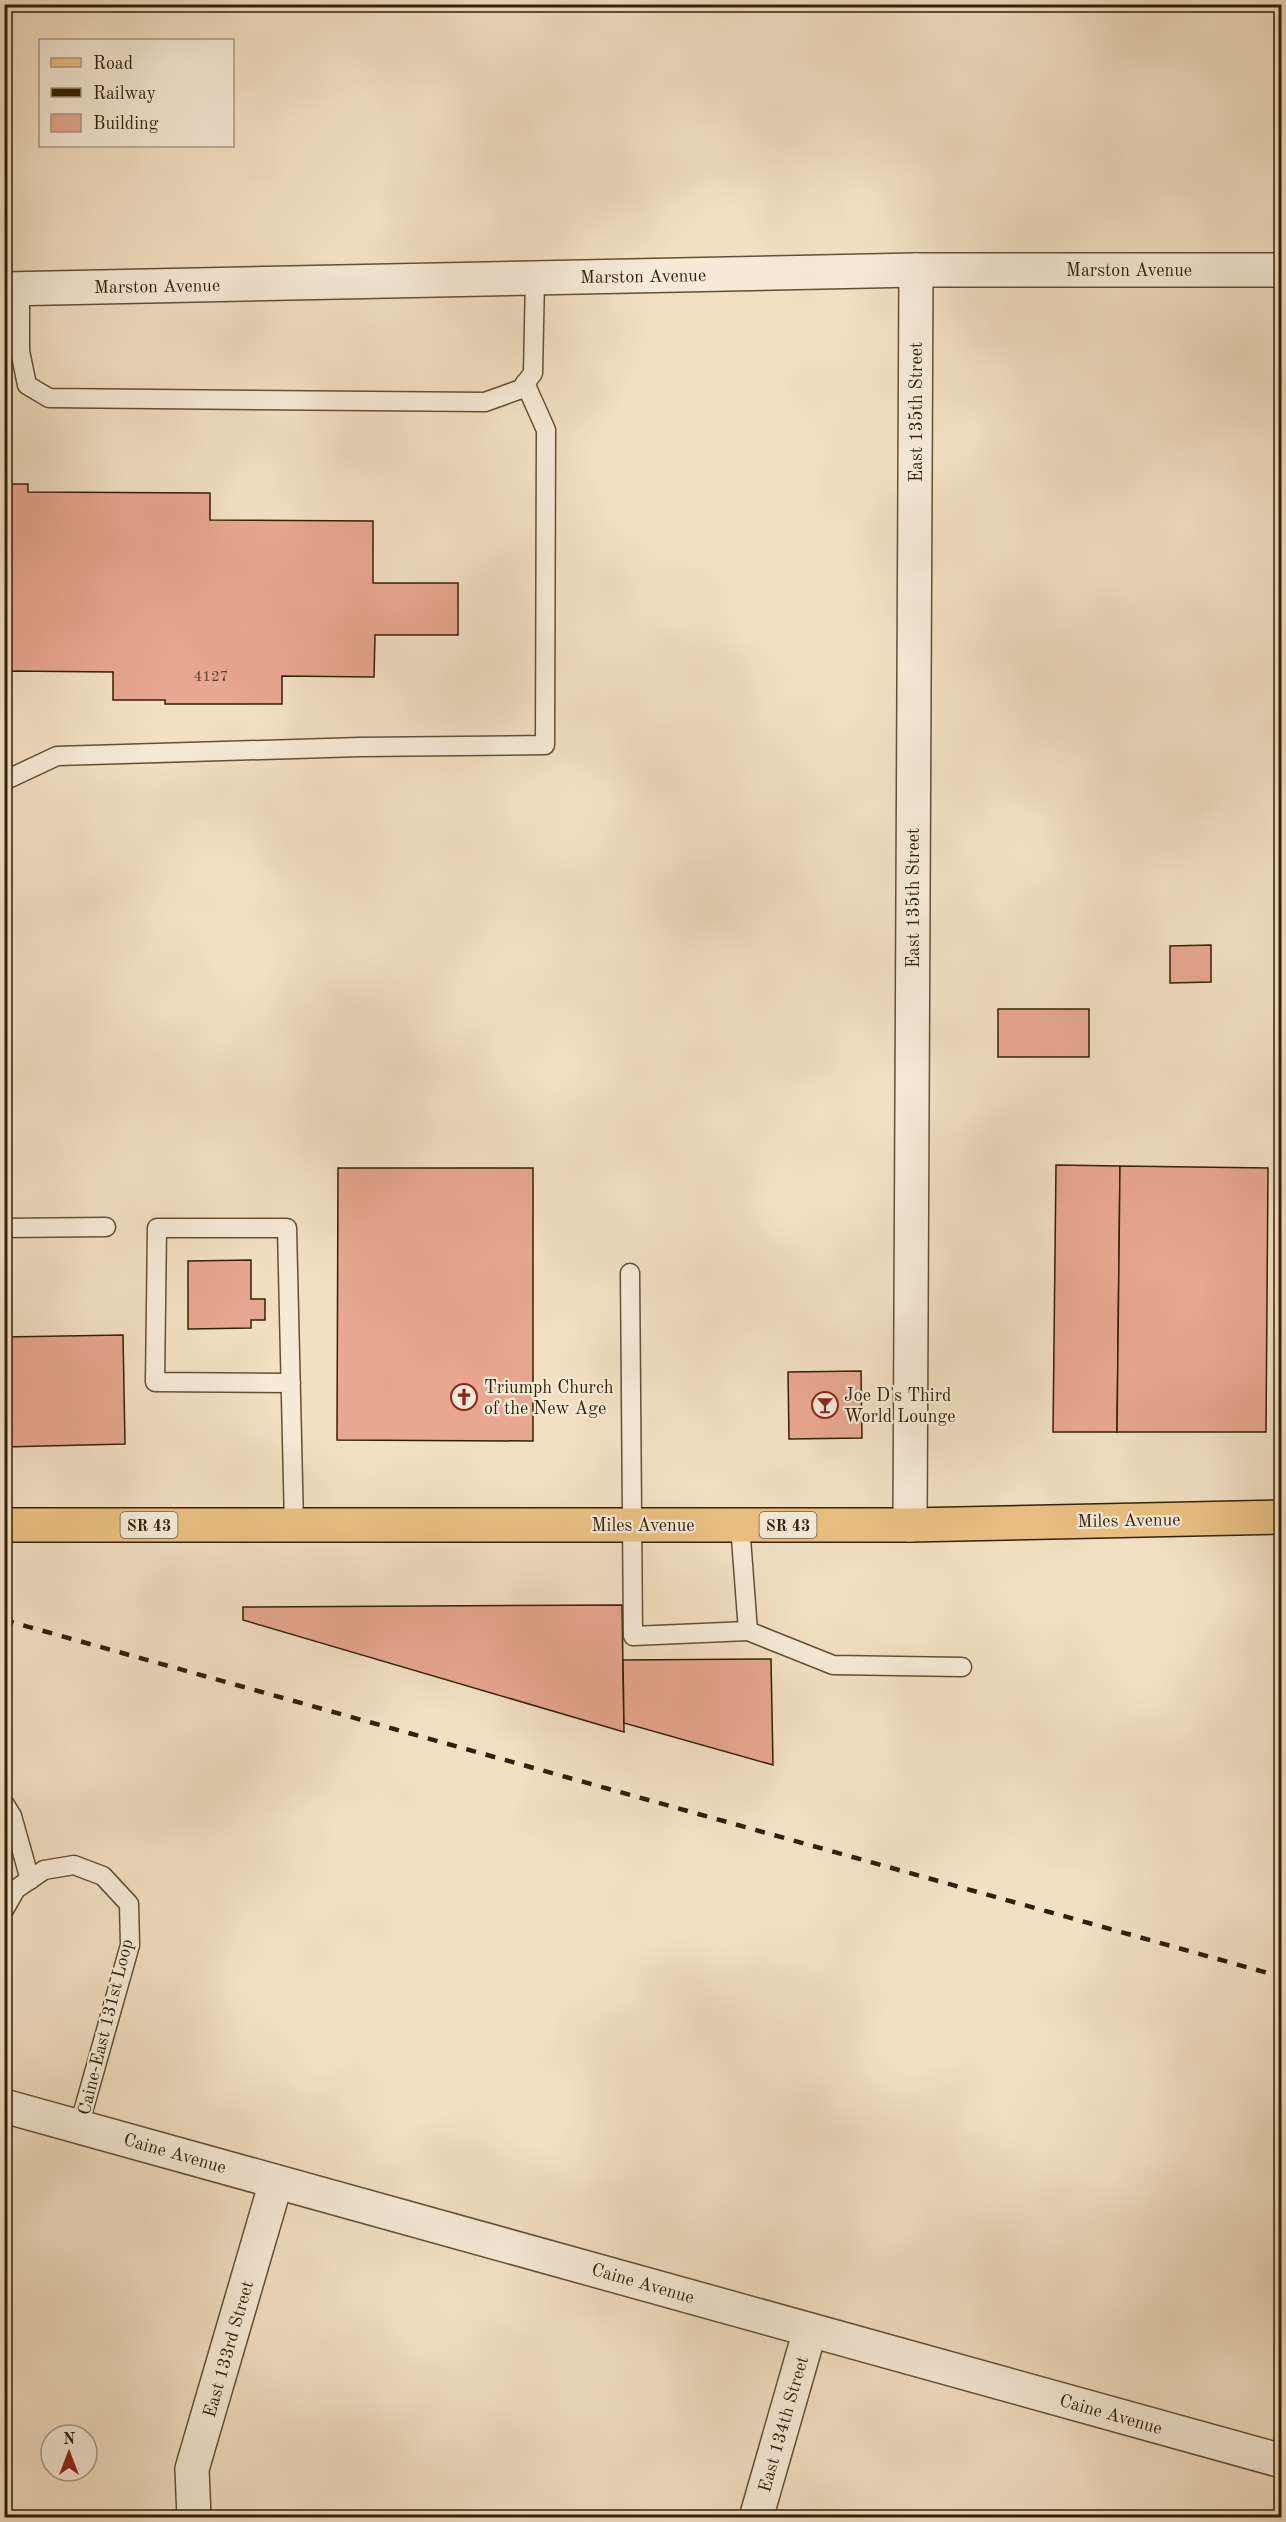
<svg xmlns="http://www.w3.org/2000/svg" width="1286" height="2522" viewBox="0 0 1286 2522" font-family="'Old Standard TT',serif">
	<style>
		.building { fill: #e8a790; stroke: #322005; stroke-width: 1.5 }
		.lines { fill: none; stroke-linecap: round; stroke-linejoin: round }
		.service-casing { stroke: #625034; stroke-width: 21 }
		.minor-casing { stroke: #625034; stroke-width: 36 }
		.tertiary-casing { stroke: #625034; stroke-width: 36 }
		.primary-casing { stroke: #322005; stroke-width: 36 }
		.service { stroke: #f7ebd8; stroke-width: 18 }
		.minor { stroke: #f7ebd8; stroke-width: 33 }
		.tertiary { stroke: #f7ebd8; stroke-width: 33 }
		.primary { stroke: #eac082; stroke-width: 33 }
		.rail { stroke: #322005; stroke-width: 4.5; stroke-dasharray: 10 10; stroke-linecap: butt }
		.labels { text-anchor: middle; stroke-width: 4.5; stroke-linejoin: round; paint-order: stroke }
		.number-label { font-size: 15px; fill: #604228 }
		.shield { fill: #f7ebd8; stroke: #6d5d44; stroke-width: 1.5 }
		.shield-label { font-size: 16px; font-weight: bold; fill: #322005 }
		.street-label { font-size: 18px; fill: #322005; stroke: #f7ebd8 }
		.poi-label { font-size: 18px; fill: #322005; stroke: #f7ebd8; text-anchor: start }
	</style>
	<rect width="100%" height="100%" fill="#f3e0c3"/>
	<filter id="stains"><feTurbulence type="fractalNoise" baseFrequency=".00333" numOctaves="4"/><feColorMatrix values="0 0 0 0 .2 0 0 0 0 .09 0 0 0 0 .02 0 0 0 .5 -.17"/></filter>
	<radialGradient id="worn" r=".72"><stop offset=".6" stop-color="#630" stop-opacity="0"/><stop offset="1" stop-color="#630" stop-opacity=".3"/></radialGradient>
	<g class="building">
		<polygon points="4,484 28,484 28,492 210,493 210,520 373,521 373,583 458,583 458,635 375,635 374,677 282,676 282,704 165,704 165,700 113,700 113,672 10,671 10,736 4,736"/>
		<polygon points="1211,945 1211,982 1170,983 1170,946"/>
		<rect x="998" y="1009" width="91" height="48"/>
		<polygon points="1056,1165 1120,1166 1117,1432 1053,1432"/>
		<polygon points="1120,1166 1268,1168 1266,1432 1117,1432"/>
		<polygon points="338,1168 533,1168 533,1441 337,1440"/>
		<polygon points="251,1260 251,1299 265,1299 265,1320 251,1320 251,1328 188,1329 188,1261"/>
		<polygon points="123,1335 125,1444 4,1447 4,1337"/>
		<polygon points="861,1371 862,1438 789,1439 788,1372"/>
		<polygon points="622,1605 624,1732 243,1620 243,1607"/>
		<polygon points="771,1659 773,1765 624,1723 623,1660"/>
	</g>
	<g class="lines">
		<defs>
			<g id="service">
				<polyline points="20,288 20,351 27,385 49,398 485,402 521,389 533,373 535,278"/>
				<polyline points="4,778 10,778 57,756 360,747 545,745 546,430 525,383"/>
				<polyline points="4,1228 106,1227"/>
				<polyline points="630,1273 633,1636 748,1631 740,1525"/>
				<polyline points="291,1383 155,1382 157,1228 287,1228 294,1525"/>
				<polyline points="748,1631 833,1665 962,1667"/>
				<polyline points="4,1803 12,1816 30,1880"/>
				<polyline points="4,1910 16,1889 44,1870 74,1865 103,1876 129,1904 130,1945 79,2126"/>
			</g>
			<g id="minor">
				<polyline points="4,289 916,270 1282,270"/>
				<polyline points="910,1525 916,270"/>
				<polyline points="194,2518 192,2469 276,2182"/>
				<polyline points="756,2518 810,2330"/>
			</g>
			<polyline id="tertiary" points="4,2106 1282,2461"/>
			<polyline id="primary" points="4,1525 910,1525 1282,1517"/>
		</defs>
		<use href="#service" class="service-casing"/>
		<use href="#minor" class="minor-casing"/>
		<use href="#tertiary" class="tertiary-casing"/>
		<use href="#primary" class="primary-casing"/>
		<use href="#service" class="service"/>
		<use href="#minor" class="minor"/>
		<use href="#tertiary" class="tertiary"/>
		<use href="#primary" class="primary"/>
		<polyline class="rail" points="4,1620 1282,1977"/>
	</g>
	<defs>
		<symbol id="church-ring" viewBox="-11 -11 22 22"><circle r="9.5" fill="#f7ebd8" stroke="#8f2418" stroke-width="1.5"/><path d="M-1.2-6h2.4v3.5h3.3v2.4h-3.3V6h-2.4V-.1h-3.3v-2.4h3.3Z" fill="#8f2418"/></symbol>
		<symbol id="bar-ring" viewBox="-11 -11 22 22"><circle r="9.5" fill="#f7ebd8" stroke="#8f2418" stroke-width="1.5"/><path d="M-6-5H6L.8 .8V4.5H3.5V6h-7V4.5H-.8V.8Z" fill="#8f2418"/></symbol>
	</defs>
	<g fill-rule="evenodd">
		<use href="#church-ring" x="449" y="1382" width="30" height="30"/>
		<use href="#bar-ring" x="810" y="1390" width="30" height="30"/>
	</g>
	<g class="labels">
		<g class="number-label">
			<text x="211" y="681">4127</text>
		</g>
		<g class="shield">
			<rect x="120.5" y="1512" width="57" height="26" rx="4.5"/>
			<rect x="759.5" y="1512" width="57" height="26" rx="4.5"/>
		</g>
		<g class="shield-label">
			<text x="149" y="1531">SR 43</text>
			<text x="788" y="1531">SR 43</text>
		</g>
		<g class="street-label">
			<text x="1129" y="276">Marston Avenue</text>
			<text transform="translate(643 276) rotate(-1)" y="6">Marston Avenue</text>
			<text transform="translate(157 286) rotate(-1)" y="6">Marston Avenue</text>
			<text transform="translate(916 412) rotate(-90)" y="6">East 135th Street</text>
			<text transform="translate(913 898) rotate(-90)" y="6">East 135th Street</text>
			<text transform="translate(1129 1520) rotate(-1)" y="6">Miles Avenue</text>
			<text x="643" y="1531">Miles Avenue</text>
			<text transform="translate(105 2027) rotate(-76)" y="6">Caine-East 131st Loop</text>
			<text transform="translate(175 2153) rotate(16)" y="6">Caine Avenue</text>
			<text transform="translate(643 2283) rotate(16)" y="6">Caine Avenue</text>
			<text transform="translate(228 2349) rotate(-74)" y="6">East 133rd Street</text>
			<text transform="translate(1111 2414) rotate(16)" y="6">Caine Avenue</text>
			<text transform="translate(783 2424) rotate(-74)" y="6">East 134th Street</text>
		</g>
		<g class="poi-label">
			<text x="484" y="1393">Triumph Church<tspan x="484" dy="21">of the New Age</tspan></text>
			<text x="844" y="1401">Joe D's Third<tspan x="844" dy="21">World Lounge</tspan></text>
		</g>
	</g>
	<rect width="1286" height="2522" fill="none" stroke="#f3e0c3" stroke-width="24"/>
	<rect x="6" y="6" width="1274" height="2510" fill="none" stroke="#322005" stroke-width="3"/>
	<rect x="12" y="12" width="1262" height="2498" fill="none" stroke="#322005" stroke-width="1.5"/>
	<rect x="39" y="39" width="195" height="108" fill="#f7ebd8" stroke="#a89a84" stroke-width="1.5"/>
	<rect x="51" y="58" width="30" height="9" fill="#eac082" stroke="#a89a84" stroke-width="1.5"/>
	<text x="93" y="69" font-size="18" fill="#322005">Road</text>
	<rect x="51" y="88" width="30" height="9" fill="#322005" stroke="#a89a84" stroke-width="1.5"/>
	<text x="93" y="99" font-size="18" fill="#322005">Railway</text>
	<rect x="51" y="114" width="30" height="18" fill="#e8a790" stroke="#a89a84" stroke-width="1.5"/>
	<text x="93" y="129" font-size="18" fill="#322005">Building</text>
	<g transform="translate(69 2453)"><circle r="28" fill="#f7ebd8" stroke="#a89a84" stroke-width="1.5"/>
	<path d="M0-4.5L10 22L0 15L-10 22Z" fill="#8f2418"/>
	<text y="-9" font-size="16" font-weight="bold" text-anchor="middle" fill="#322005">N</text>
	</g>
	<rect width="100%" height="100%" filter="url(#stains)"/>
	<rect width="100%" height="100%" fill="url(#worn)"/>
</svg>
